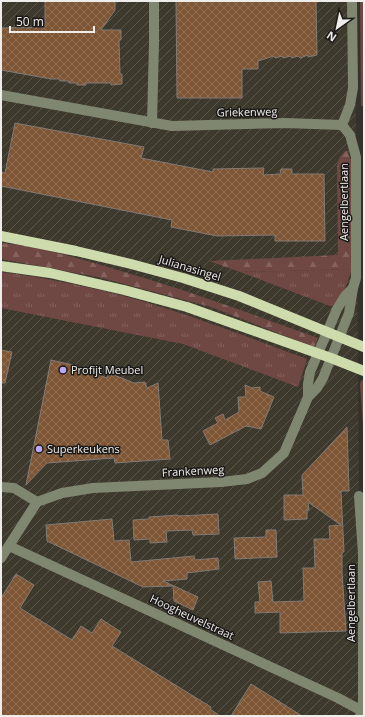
<svg xmlns="http://www.w3.org/2000/svg" width="365" height="717" viewBox="0 0 365 717" font-family="'Open Sans',sans-serif">
	<style>
		.industrial { fill: url(#industrial-furrows) }
		.grass { fill: url(#grass-tufts) }
		.forest { fill: url(#forest-firs) }
		.building { fill: url(#building-cross-hatch); stroke: #817a76 }
		.lines { fill: none; stroke-linecap: round; stroke-linejoin: round }
		.minor { stroke: #808771; stroke-width: 10 }
		.major { stroke: #cedbad; stroke-width: 10 }
		.poi-dot { fill: #baaaf6; stroke: #1b1a18; stroke-width: 1.5 }
		.labels { text-anchor: middle; stroke-width: 3; stroke-linejoin: round; paint-order: stroke }
		.street-label { font-size: 11px; fill: #efedea; stroke: #1b1a18 }
		.poi-label { font-size: 11px; fill: #efedea; stroke: #1b1a18; text-anchor: start }
	</style>
	<defs>
		<pattern id="industrial-furrows" width="10" height="10" patternUnits="userSpaceOnUse"><rect width="10" height="10" fill="#3e392d"/><path d="M-1 1l2-2M0 10L10 0M9 11l2-2" fill="none" stroke="#5a564c"/></pattern>
		<pattern id="grass-tufts" width="24" height="20" patternUnits="userSpaceOnUse"><rect width="24" height="20" fill="#6f4743"/><path d="M3 7l-1-3M5 7V3M7 7l1-3M15 17l-1-3M17 17v-4M19 17l1-3" fill="none" stroke="#84625e"/></pattern>
		<pattern id="forest-firs" width="22" height="20" patternUnits="userSpaceOnUse"><rect width="22" height="20" fill="#6f4743"/><path d="M5 1l3.5 6h-7zM16 11l3.5 6h-7z" fill="#84625e"/></pattern>
		<pattern id="building-cross-hatch" width="8" height="8" patternUnits="userSpaceOnUse"><rect width="8" height="8" fill="#7f5635"/><path d="M0 0l8 8M0 8l8-8" fill="none" stroke="#916f52"/></pattern>
	</defs>
	<rect width="100%" height="100%" fill="#35322d"/>
	<polygon class="industrial" points="1,1 355,1 360,630 364,716 1,716"/>
	<g class="grass">
		<polygon points="352,269 343,294 335,306 330,306 240,272"/>
		<path d="M1,272C41,277 81,285 120,295C184,312 245,336 307,359L298,387L183,344L1,308Z"/>
	</g>
	<g class="forest">
		<polygon points="360,1 364,1 364,106 361,106"/>
		<path d="M347,150L351,161L352,169V269L240,272L209,261L337,255L338,252L337,167C338,159 340,155 347,150Z"/>
		<path d="M1,243C35,245 77,258 111,268C181,288 249,313 318,338L314,347L211,307L98,277L1,259Z"/>
		<polygon points="361,380 364,381 364,440 360,385"/>
	</g>
	<g class="building">
		<polygon points="45,1 115,2 115,10 101,30 121,30 121,40 119,40 120,74 122,74 122,84 111,85 111,83 86,83 86,85 77,85 77,83 69,83 69,81 60,81 60,79 51,79 1,70 1,28 45,27"/>
		<polygon points="176,1 316,1 317,55 308,57 308,55 300,58 298,56 292,58 291,56 283,58 283,56 275,58 274,56 258,61 258,69 242,69 242,98 177,98"/>
		<polygon points="15,123 144,147 141,158 213,172 213,169 264,168 263,175 280,174 281,169 292,169 292,174 324,174 325,241 275,241 275,235 217,236 171,227 172,220 1,186 1,172 5,173"/>
		<polygon points="1,350 12,352 5,383 1,383"/>
		<polygon points="51,360 73,365 107,378 109,373 134,383 145,382 147,388 158,383 162,440 168,440 170,459 115,463 114,458 47,463 26,485"/>
		<polygon points="245,385 252,388 260,387 260,391 274,397 261,429 246,426 210,445 203,431 218,423 215,418 223,414 225,420 239,412 238,397 246,397"/>
		<polygon points="347,427 349,491 341,491 344,552 342,552 342,572 346,631 280,633 280,612 255,613 255,602 260,602 258,582 271,581 273,602 304,601 303,568 315,568 314,539 330,539 329,526 341,525 308,502 309,510 307,510 307,519 284,520 284,495 303,495 302,475"/>
		<polygon points="218,514 219,534 193,535 192,530 166,531 167,542 150,543 150,539 134,540 133,520 149,519 149,517 178,515 178,516"/>
		<polygon points="112,519 114,541 129,540 131,562 194,556 195,560 218,558 219,569 187,573 187,579 163,581 198,597 193,610 174,601 173,586 143,587 47,541 46,525"/>
		<polygon points="266,530 276,530 277,557 235,559 234,538 266,537"/>
		<polygon points="16,574 34,585 20,608 72,640 81,626 92,633 101,619 121,632 112,646 211,707 210,709 220,716 1,716 1,598"/>
		<polygon points="251,684 272,697 302,716 231,716"/>
	</g>
	<g class="lines">
		<g class="minor">
			<polyline points="1,95 172,126 285,123 342,125"/>
			<polyline points="152,123 154,43 154,1"/>
			<polyline points="342,125 350,105 353,88 352,1"/>
			<polyline points="308,397 308,384 310,372 337,309 345,296 353,288"/>
			<polyline points="1,487 14,488 37,502"/>
			<polyline points="359,496 363,554 363,711 360,716"/>
			<polyline points="9,546 338,698 364,712"/>
			<polyline points="1,558 37,502 62,493 93,488 221,482 247,479 262,473 284,453 308,397 317,388 323,378 349,313 353,288 356,278 356,157 350,135 342,125"/>
		</g>
		<g class="major">
			<polyline points="1,236 76,251 131,264 183,278 239,296 364,347"/>
			<polyline points="1,266 50,273 124,290 187,307 331,358 364,371"/>
		</g>
	</g>
	<g class="poi-dot">
		<circle cx="63" cy="370" r="4"/>
		<circle cx="39" cy="449" r="4"/>
	</g>
	<g class="labels">
		<g class="street-label">
			<text transform="translate(247 112) rotate(-1)" y="4">Griekenweg</text>
			<text transform="translate(344 202) rotate(-90)" y="4">Aengelbertlaan</text>
			<text transform="translate(190 268) rotate(17)" y="4">Julianasingel</text>
			<text transform="translate(193 471) rotate(-3)" y="4">Frankenweg</text>
			<text transform="translate(351 603) rotate(-90)" y="4">Aengelbertlaan</text>
			<text transform="translate(192 617) rotate(25)" y="4">Hoogheuvelstraat</text>
		</g>
		<g class="poi-label">
			<text x="71" y="374">Profijt Meubel</text>
			<text x="47" y="453">Superkeukens</text>
		</g>
	</g>
	<rect width="365" height="717" fill="none" stroke="#efedea" stroke-width="4"/>
	<g transform="translate(337 28) rotate(213)" stroke="#1b1a18" stroke-width="3" paint-order="stroke">
	<path d="M0-3L7 15L0 10L-7 15Z" fill="#efedea"/>
	<text y="-6" font-size="11" font-weight="bold" text-anchor="middle" fill="#efedea">N</text>
	</g>
	<path d="M10 26v6h84v-6" fill="none" stroke="#efedea" stroke-width="2"/>
	<text x="16" y="26" font-size="12" fill="#efedea" stroke="#1b1a18" stroke-width="3" paint-order="stroke">50 m</text>
</svg>
